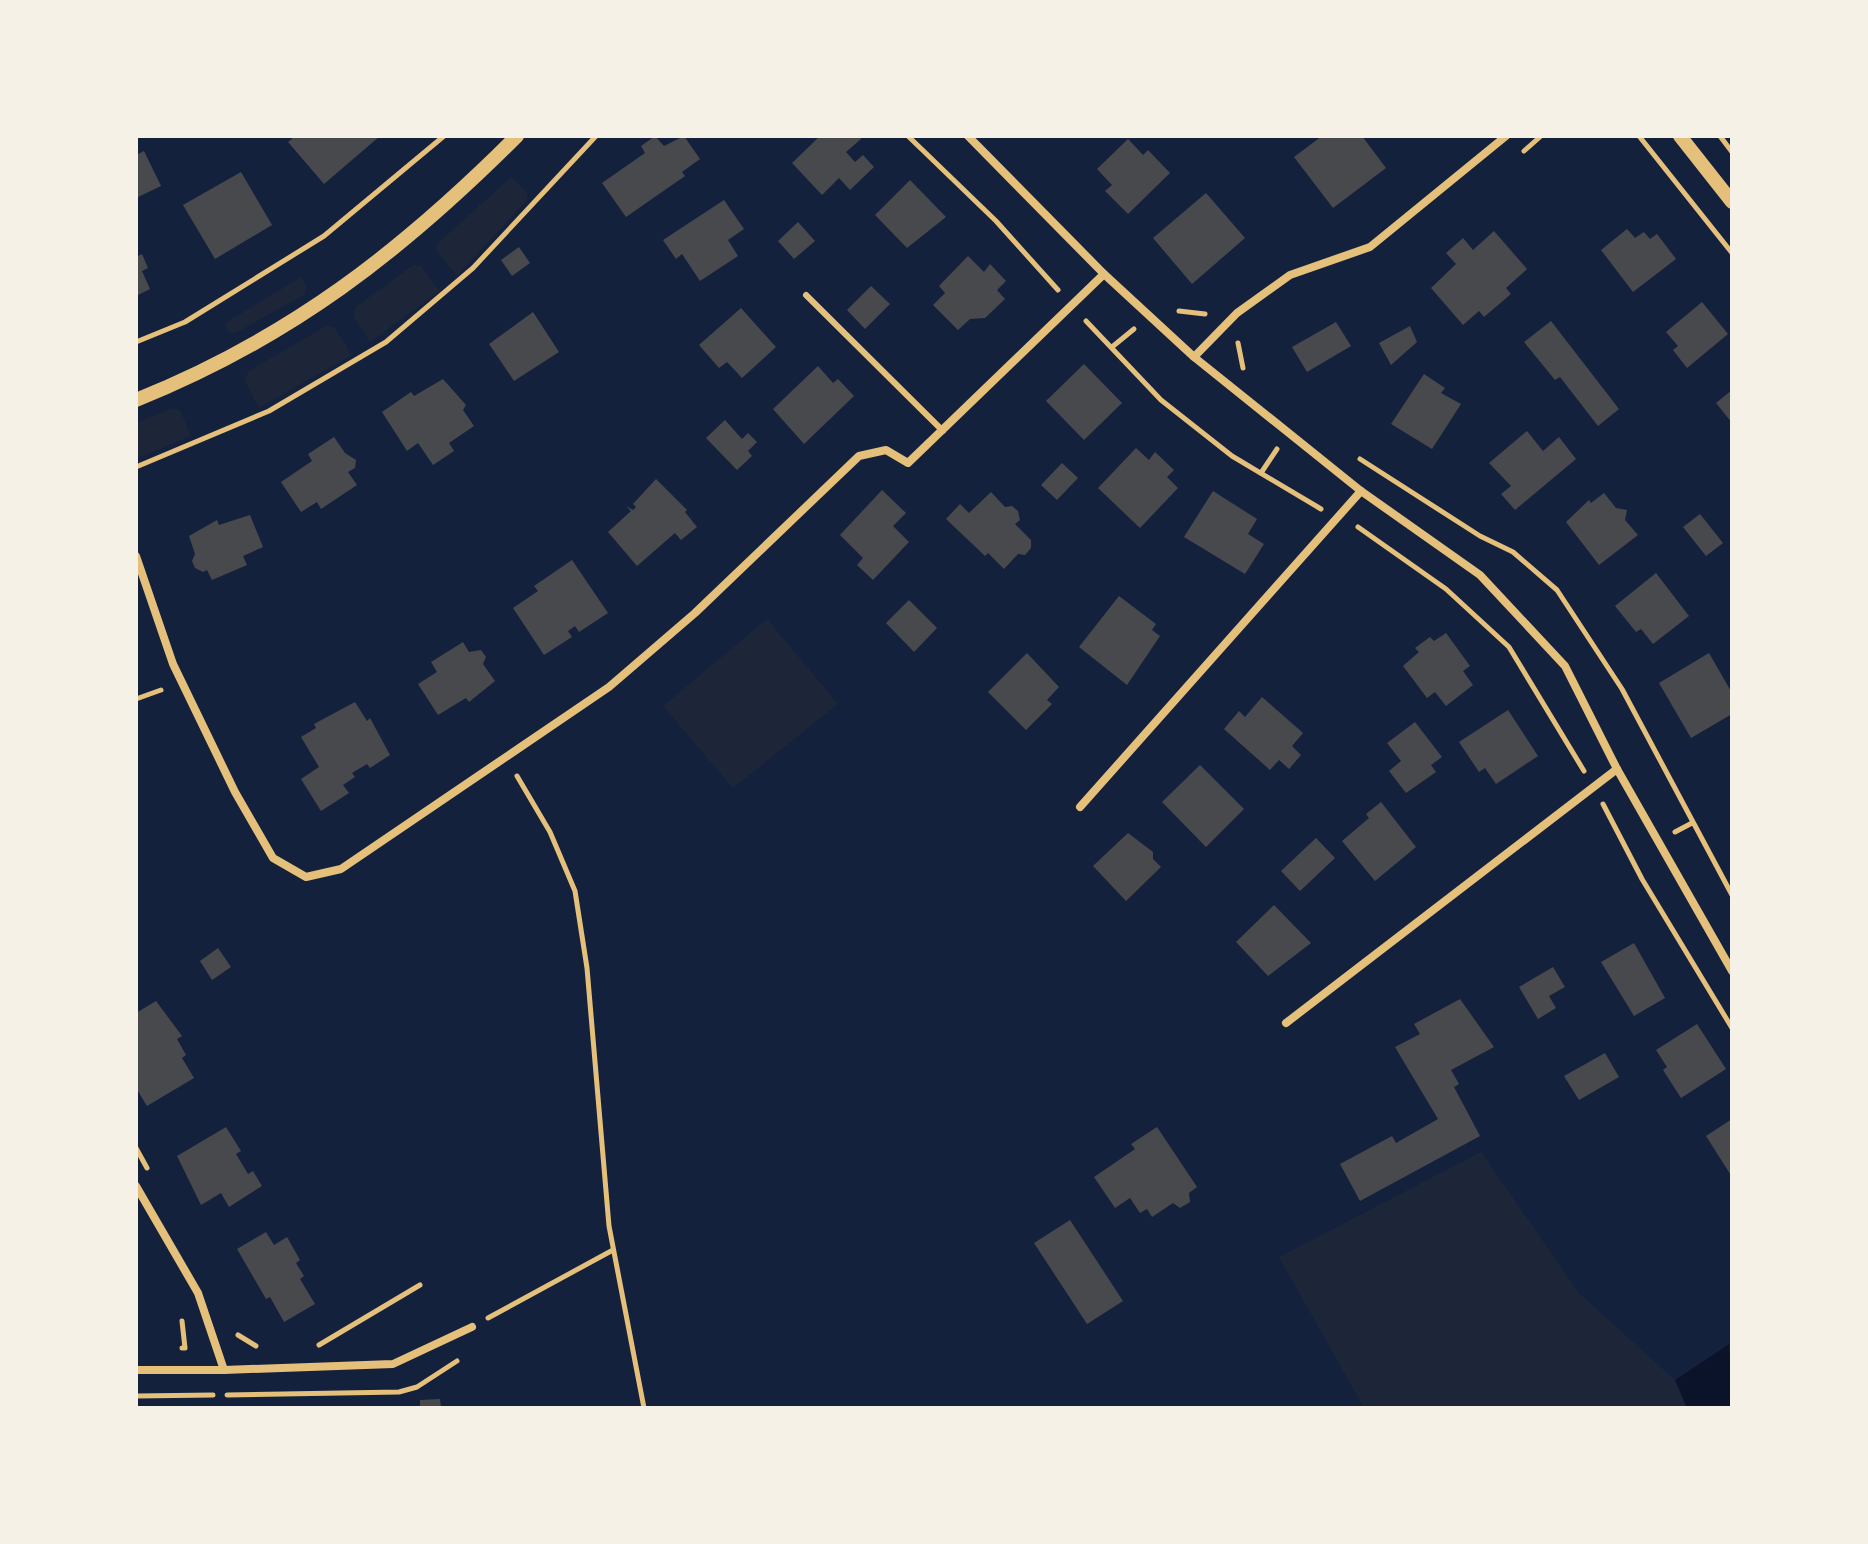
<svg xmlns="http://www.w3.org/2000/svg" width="1868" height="1544" viewBox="0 0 1868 1544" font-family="'Exo 2',sans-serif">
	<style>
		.green { fill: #1d2539 }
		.water { fill: #0b132b }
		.building { fill: #48494c }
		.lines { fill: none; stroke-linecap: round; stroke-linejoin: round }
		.path { stroke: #e5c07b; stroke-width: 5 }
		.service { stroke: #e5c07b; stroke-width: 6 }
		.minor { stroke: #e5c07b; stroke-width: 8 }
		.tertiary { stroke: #e5c07b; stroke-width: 14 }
	</style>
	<rect width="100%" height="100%" fill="#14213d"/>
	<g class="green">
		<polygon points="511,177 527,193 527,200 457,276 437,252 437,244"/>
		<polygon points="413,265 421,266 440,291 370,342 353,316 356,307"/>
		<polygon points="301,277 306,285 305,294 236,333 228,332 225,323"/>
		<polygon points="326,326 334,327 352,355 259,408 244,379 249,371"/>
		<polygon points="172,408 180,410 191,436 136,459 136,423"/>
		<polygon points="767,619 838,704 733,788 663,706"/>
		<polygon points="1481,1152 1579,1293 1675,1380 1687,1408 1364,1408 1279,1257"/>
	</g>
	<polygon class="water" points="1729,1344 1732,1408 1687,1408 1675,1380"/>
	<g class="building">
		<polygon points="295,136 380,136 324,184 288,142"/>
		<polygon points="655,136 664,146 684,136 700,159 682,172 685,176 626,217 602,183 645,153 641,146"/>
		<polygon points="820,136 859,136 861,139 846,152 855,162 863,155 874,167 850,190 839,178 822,195 792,163"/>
		<polygon points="1322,136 1362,136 1386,168 1333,208 1294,157"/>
		<polygon points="1128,139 1143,155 1148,150 1170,173 1128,214 1105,191 1112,185 1097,169"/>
		<polygon points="144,151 161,186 136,198 136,155"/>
		<polygon points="241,172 272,225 215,259 183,205"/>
		<polygon points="910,180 946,217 907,248 875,215"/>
		<polygon points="1206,193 1245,238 1192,284 1153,238"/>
		<polygon points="724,200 744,229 728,240 738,256 700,281 682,254 676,259 663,240"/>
		<polygon points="798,222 815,241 794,259 778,241"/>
		<polygon points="1627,229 1635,238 1644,232 1650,239 1657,234 1676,259 1633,292 1601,250"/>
		<polygon points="1494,231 1527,269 1506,288 1511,294 1484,317 1479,311 1463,325 1431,288 1456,264 1446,253 1463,238 1473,250"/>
		<polygon points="519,247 530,263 512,276 501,260"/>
		<polygon points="142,254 148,268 142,271 150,289 136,296 136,257"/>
		<polygon points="968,256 984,272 990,264 1006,281 997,290 1005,299 985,318 970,319 958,330 933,305 945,293 939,286"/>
		<polygon points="871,286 890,304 865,329 847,310"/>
		<polygon points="1702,302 1728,334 1687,368 1673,350 1678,346 1666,332"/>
		<polygon points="741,308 776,347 742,378 727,362 719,368 699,345"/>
		<polygon points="533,312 559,352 514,381 489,344"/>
		<polygon points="1551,321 1619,409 1598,426 1560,377 1555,380 1524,342"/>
		<polygon points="1336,322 1351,346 1307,372 1292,347"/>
		<polygon points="1410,326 1417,342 1391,365 1379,343"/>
		<polygon points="1084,364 1122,403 1084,440 1046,401"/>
		<polygon points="818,366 833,383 838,379 854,396 804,444 773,409"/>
		<polygon points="1424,374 1445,388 1441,393 1461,404 1432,449 1391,424"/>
		<polygon points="443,379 466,405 463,410 474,426 449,443 454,451 433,465 418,443 407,451 382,412 411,392 414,396"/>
		<polygon points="1732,390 1732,423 1716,403"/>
		<polygon points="725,420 742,439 748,433 757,442 748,451 752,456 737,470 706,438"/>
		<polygon points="1527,431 1543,451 1559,437 1576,459 1515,510 1501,494 1511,486 1489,463"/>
		<polygon points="334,437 345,453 356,460 355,468 348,472 357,485 321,509 317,502 301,512 281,482 312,461 308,454"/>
		<polygon points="1136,448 1149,460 1155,452 1174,470 1167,477 1178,488 1140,528 1098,488"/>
		<polygon points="1062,463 1078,478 1057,500 1041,485"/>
		<polygon points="656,479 687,510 685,512 697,527 681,540 675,533 637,566 608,532 631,511 626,506 633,510 636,507 633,504"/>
		<polygon points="882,490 906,513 893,526 909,542 873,580 857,565 863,558 840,535"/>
		<polygon points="1213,491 1257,519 1248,534 1264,544 1245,574 1184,537"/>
		<polygon points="991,492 1005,507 1012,506 1018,511 1020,520 1015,524 1031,540 1031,548 1025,555 1018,554 1004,569 988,553 985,556 946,519 960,504 969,513"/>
		<polygon points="1604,493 1616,508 1627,510 1625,520 1638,535 1599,565 1566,522 1589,500 1591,503"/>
		<polygon points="1700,514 1723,543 1706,556 1683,527"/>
		<polygon points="250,515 263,547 243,556 247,565 212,580 207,570 203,572 195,568 192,561 195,554 189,536 217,520 219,525"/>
		<polygon points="572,560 608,613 579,632 575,626 568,631 572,637 544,655 513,608 538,591 534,586"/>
		<polygon points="1656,573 1689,616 1653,644 1641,629 1636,632 1615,606"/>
		<polygon points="1119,596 1156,624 1152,630 1160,636 1127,685 1079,647"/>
		<polygon points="909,600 937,628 914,652 886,623"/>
		<polygon points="1446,633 1470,666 1463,671 1473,685 1446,706 1435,692 1427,698 1403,666 1419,652 1415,648 1430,637 1434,641"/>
		<polygon points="463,642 469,652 481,650 486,657 483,664 495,681 469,702 466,698 438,715 418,684 437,672 431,662"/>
		<polygon points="1027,653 1059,687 1047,700 1052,704 1026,730 988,692"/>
		<polygon points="1709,653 1732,693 1732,714 1691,738 1659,683"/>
		<polygon points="1262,697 1303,733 1292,746 1301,755 1289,769 1279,760 1270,770 1224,729 1239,711 1245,717"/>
		<polygon points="355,702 367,721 370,718 390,755 370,768 367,764 352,773 355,777 343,785 349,793 321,811 301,779 319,767 301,737 316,728 314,724"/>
		<polygon points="1508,710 1538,756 1496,784 1485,768 1479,772 1459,742"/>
		<polygon points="1415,722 1442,757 1431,765 1436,772 1406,793 1389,771 1401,761 1387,743"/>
		<polygon points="1200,765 1244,809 1206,847 1162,802"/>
		<polygon points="1381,802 1416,847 1375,881 1342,841 1369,818 1366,814"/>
		<polygon points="1128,833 1153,852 1153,859 1161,867 1126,901 1093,866"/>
		<polygon points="1316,838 1335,858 1300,891 1281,871"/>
		<polygon points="1274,905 1311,943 1268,976 1236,942"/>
		<polygon points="1634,943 1665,998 1634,1016 1601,962"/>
		<polygon points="218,948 231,967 212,980 200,961"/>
		<polygon points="1553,967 1565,987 1549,996 1556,1008 1538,1019 1519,987"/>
		<polygon points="1460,999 1494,1047 1451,1070 1459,1084 1454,1087 1480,1136 1360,1201 1340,1164 1392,1136 1396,1143 1438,1119 1395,1047 1420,1034 1414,1024"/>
		<polygon points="156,1001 182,1036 177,1039 186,1055 182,1058 194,1078 147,1106 136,1088 136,1013"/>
		<polygon points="1697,1024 1726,1069 1681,1098 1663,1070 1667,1067 1656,1050"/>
		<polygon points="1605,1053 1619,1077 1579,1100 1564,1076"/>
		<polygon points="1732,1119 1732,1177 1706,1136"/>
		<polygon points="226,1127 241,1151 236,1154 248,1174 253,1171 262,1186 229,1207 221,1193 201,1205 177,1156"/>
		<polygon points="1157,1127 1197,1187 1189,1193 1190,1202 1180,1208 1173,1203 1152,1217 1147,1209 1140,1213 1130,1198 1115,1208 1094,1177 1135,1149 1131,1144"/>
		<polygon points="1070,1220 1123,1301 1087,1324 1034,1243"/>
		<polygon points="266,1232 274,1245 287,1237 300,1260 296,1263 304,1276 300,1279 315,1304 284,1322 270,1297 266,1299 237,1249"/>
		<polygon points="440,1399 441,1408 420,1408 420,1400"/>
	</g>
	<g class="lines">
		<g class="path">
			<polyline points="908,136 996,221 1058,290"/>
			<polyline points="1639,136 1732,253"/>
			<polyline points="1720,136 1732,152"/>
			<polyline points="1524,151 1541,136"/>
			<polyline points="1179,311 1205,314"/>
			<polyline points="1086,321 1161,400 1232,456 1321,509"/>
			<polyline points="136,342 185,322 324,236 444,136"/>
			<polyline points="1238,343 1243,368"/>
			<polyline points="1112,347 1134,329"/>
			<polyline points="1360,459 1480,536 1513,552 1557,590 1622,689 1732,895"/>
			<polyline points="136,467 269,411 386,342 473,268 596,136"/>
			<polyline points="1261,473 1277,449"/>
			<polyline points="1358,527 1446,589 1509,647 1584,771"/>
			<polyline points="136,699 161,690"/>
			<polyline points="517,776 550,832 575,891 587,968 609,1226 644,1408"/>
			<polyline points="1603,804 1642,879 1732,1028"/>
			<polyline points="1675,832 1692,823"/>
			<polyline points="136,1148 147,1168"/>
			<polyline points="488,1318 613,1250"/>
			<polyline points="182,1321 185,1348 182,1348"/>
			<polyline points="238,1335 256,1346"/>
			<polyline points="319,1345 420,1285"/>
			<polyline points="227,1395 399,1392 417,1387 457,1361"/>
			<polyline points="136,1396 213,1395"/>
		</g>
		<polyline class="service" points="806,295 943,431"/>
		<g class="minor">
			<polyline points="968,136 1104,274 1194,357 1361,491 1480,575 1565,666 1617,769 1732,971"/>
			<polyline points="1194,357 1237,313 1290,275 1370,247 1506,136"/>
			<polyline points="136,556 173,664 235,792 273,858 306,877 341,869 609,687 695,613 859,456 886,450 908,463 1104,274"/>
			<polyline points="1080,807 1361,491"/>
			<polyline points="1286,1023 1617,769"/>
			<polyline points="136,1186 198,1293 224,1370 136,1370"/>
			<polyline points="224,1370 393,1364 472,1327"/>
		</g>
		<g class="tertiary">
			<polyline points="1680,136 1732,202"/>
			<path d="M136,400C290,338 401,252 517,136"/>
		</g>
	</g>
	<rect width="1868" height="1544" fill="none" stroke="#f6f1e7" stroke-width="276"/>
</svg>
